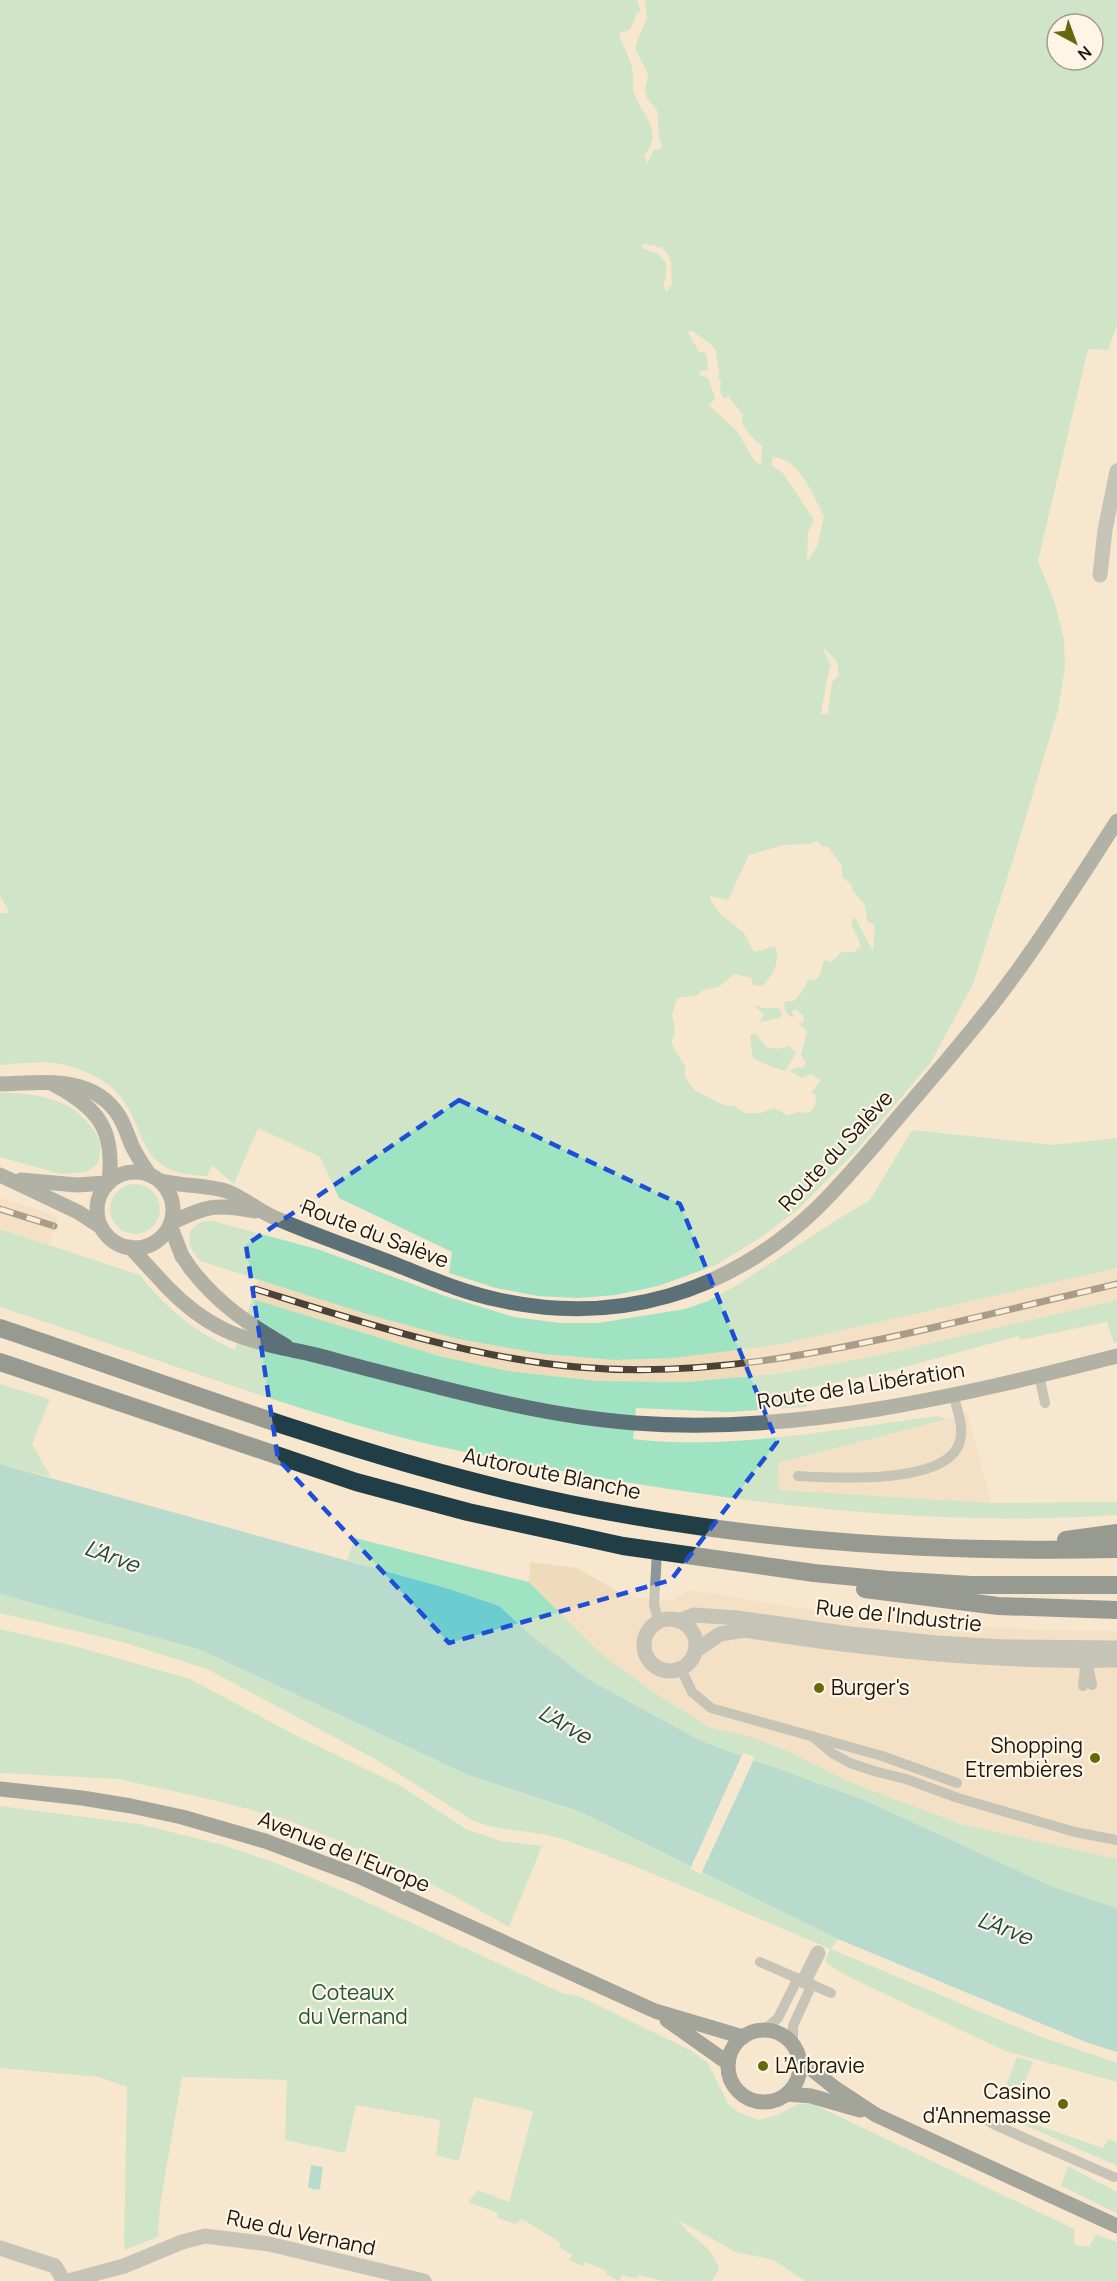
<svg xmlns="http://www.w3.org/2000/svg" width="1117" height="2281" viewBox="0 0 1117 2281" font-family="Manrope,sans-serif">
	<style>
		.built { fill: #efdabb }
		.green { fill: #9fe3c2; fill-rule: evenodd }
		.water { fill: #6ccccf }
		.pier { fill: #f7e7ce }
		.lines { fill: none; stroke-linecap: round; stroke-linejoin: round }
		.lane { stroke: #8a979c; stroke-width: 10 }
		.street { stroke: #8a979c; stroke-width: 15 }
		.secondary { stroke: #5c7077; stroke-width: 15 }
		.primary { stroke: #3d545d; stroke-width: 15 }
		.highway { stroke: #213d46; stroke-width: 18 }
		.rail-casing { stroke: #4a4236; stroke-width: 7 }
		.rail { stroke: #fff5e6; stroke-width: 4.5; stroke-dasharray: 14; stroke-linecap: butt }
		.secondary-bridge { stroke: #5c7077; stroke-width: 15 }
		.marked { fill: none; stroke: #1d4ed8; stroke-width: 4.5; stroke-dasharray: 12 8; stroke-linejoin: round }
		.poi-dot { fill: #656909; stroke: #fff5e6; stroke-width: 2 }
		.labels { text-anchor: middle; stroke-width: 4.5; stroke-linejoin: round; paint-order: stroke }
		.street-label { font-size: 21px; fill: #1c160d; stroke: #fff5e6 }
		.poi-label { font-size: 21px; fill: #1c160d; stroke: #fff5e6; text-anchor: start }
		.park-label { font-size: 21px; fill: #1c563e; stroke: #fff5e6 }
		.water-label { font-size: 22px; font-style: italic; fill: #194547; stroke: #fff5e6 }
	</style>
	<rect width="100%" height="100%" fill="#f7e7ce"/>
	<g class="built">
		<polygon points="0,1198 58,1216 48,1246 0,1228"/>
		<polygon points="1117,1268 1117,1300 870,1357 775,1374 687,1382 597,1381 508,1371 439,1356 252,1299 258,1280 458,1339 543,1354 615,1360 673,1358 778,1345"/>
		<polygon points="968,1414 991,1503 779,1491 778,1463"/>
		<polygon points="530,1562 577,1568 624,1595 654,1600 673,1600 691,1590 799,1608 923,1623 1045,1630 1117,1631 1117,1859 961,1824 852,1783 781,1748 750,1737 709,1727 652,1691 600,1653 529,1582"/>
	</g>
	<g class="green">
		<path d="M0,0H637L641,11L636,14L633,25L628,31L621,32L619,37C625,48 631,60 633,72C634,80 631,89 635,96C644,117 664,131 644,156L647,163L654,150H660L662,144L659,138L657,110L647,98L645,90L648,74L636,50V44L647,18L645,0H1117V325L1108,350L1088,349L1038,561L1055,604L1064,639L1065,667L1058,710L1014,857L973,984L931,1062L855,1152L797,1210L760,1238L716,1265L658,1286L616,1295L578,1298L538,1296L496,1288L449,1273L452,1252L339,1198L320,1157L258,1128L234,1184L212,1165L207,1176C128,1174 153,1124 110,1086C97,1075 72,1065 55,1063C38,1061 18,1064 0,1065V913H10L0,896ZM1057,24H1093V60H1057ZM642,244L656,246L659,248L662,247L669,256L671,264L672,284L667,292L663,286L666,277V263L658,254L642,248ZM693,331C700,338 711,342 716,351L719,374L718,378L721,381L720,392L724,399L728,396L743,415L742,423C748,433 754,440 763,447C760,454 763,459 760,466L752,457L737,431L709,405L715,399C714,391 710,386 709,379L699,374L700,371L708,370L706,353L699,352L688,332ZM773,457C801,459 812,495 824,516L818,545L807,562L808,532L814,520L783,473L771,465ZM822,647L837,661L839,675L832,682L828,714H821L828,674L831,665ZM817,841L821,846L828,847L842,866V877L852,885V890L865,905L867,921L875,926L873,951L854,916L851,924L861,946L854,952H841L832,962L825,960C818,971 825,980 808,980L804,988L794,1001H785C782,1008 787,1016 794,1018L792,1011L795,1009L804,1016V1022L799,1024L807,1031L801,1055L806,1062L803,1068L798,1067L790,1071L801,1078L811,1074L821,1080L811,1093L816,1095L815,1106L809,1113L799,1112L788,1115L774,1108L761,1113H745L734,1106L723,1105L696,1091L690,1085L685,1075V1066L671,1043L675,1032L672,1015L677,998L698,995L703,990L719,987L734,974L751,978L753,985L762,986C773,976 781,961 775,946L754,952L744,933L719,913L710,899L711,896L728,900L749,855L783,845L809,844Z"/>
		<polygon points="758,1005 761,1008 779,1008 782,1015 779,1018 760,1022 764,1014 755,1007"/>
		<polygon points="755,1033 766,1047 777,1049 789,1046 796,1053 785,1071 772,1067 753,1058 750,1035"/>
		<path d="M0,1093C33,1093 68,1097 89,1124C94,1130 99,1137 100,1145C101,1150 99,1158 98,1163L87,1172L61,1174L0,1157Z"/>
		<path d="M912,1130L1053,1145L1117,1138V1268L778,1345L673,1358L615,1360L543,1354L458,1339L370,1315L200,1261C196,1256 191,1250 190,1244C186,1229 200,1219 213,1221L320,1250L445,1296L514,1317L561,1323H598L685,1309L708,1301L737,1285L838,1219L870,1200Z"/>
		<circle cx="135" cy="1209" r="25"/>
		<path d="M0,1229L140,1275C166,1309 197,1333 235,1350L252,1299L439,1356L508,1371L597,1381L687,1382L775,1374L870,1357L1117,1300V1342L1114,1343L1107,1322L1020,1340L1018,1336L898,1369L804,1389L807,1407L728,1412L636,1408L633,1439C727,1451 843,1428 938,1416L948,1419L778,1463L779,1490L991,1503L1117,1502V1515C940,1527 759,1506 585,1475C510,1461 433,1448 360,1426C239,1391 120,1346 0,1307Z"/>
		<polygon points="0,1384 50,1399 32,1444 51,1477 0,1464"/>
		<polygon points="355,1538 529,1582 600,1653 652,1691 709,1727 751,1737 781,1748 852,1783 961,1824 1117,1859 1117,1908 1053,1887 862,1799 701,1741 588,1679 533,1637 498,1606 347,1560"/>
		<path d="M0,1594L201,1650L468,1775L581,1812L838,1939L831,1949L1036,2035L1117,2063V2082L1005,2051L843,1974L825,1962L830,1949C741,1912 653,1871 562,1839C533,1829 501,1833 472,1820L375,1759L207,1669L122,1642L0,1613Z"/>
		<polygon points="0,1629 74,1646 190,1679 297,1736 401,1786 466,1829 501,1841 542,1846 509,1927 443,1890 346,1844 288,1820 218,1801 118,1779 0,1773"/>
		<path d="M0,1806L139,1824L223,1845L276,1863L345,1892L562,1993L581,1997L690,2050L708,2063L729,2105L740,2113L759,2120L777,2115L798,2104H813L1074,2229L1075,2245L1089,2247L1096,2234L1117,2242V2281H805L773,2260L735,2252L679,2220C690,2240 712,2243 719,2269L712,2281H663L638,2275L637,2279L622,2275L619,2281L606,2275L607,2271L585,2262L583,2266L569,2260L572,2255L559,2247L561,2243L522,2219L515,2224L497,2218L498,2213L468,2202L478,2190L509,2202L533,2111L474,2097L459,2161L436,2155L440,2120L356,2105L345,2153L285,2140L287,2080L182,2077L160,2206L158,2237L124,2250L127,2087L99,2077L0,2068Z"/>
		<polygon points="1017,2057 1033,2062 1017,2101 1010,2099 1008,2103 1000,2101"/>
		<polygon points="997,2111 1103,2148 1108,2139 1117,2142 1117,2166 996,2112"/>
		<polygon points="1068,2166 1117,2192 1117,2213 1061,2186"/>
	</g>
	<g class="water">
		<polygon points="0,1464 449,1589 499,1606 533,1637 588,1679 701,1741 862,1799 1053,1887 1117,1908 1117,2052 1088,2043 838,1939 581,1812 468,1775 201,1650 0,1594"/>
		<polygon points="311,2165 323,2167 320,2189 314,2190 308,2187"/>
	</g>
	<polygon class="pier" points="743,1753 755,1757 701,1874 690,1869"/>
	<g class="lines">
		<g class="lane">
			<polyline points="1039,1375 1045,1403"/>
			<path d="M798,1476C834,1478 944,1485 959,1444C965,1428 957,1410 953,1394"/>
			<polyline points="657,1552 654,1605 659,1622"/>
			<polyline points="1086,1655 1092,1685"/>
			<polyline points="681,1669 692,1692 711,1708 882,1756 957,1783"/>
			<polyline points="1083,1686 1085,1667"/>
			<polyline points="812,1736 832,1753 850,1763 874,1771 906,1779 958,1798 1075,1832 1117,1840"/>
			<polyline points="760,1962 831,1993"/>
			<polyline points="764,2030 778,2018 798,1978"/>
			<polyline points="793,2044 793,2026 812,1984"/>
			<polyline points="979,2115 995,2125 1114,2177"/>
		</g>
		<g class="street">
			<polyline points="1100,575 1105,530 1117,471"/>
			<circle cx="670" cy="1645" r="26"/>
			<polyline points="678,1621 694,1615 738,1618 850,1634 937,1643 1005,1647 1117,1648"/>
			<path d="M695,1651L720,1634L745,1630C868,1650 992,1663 1117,1660"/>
			<polyline points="804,1981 818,1953"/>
			<polyline points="0,2248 55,2266 64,2281"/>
			<polyline points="68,2281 124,2266 182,2242 205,2236 269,2244 424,2281"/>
		</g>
		<g class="secondary">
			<path d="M0,1084C42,1083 93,1074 119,1116C125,1126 128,1136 132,1146C137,1156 143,1165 149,1174"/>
			<path d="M53,1084C99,1108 115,1130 109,1182"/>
			<circle cx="135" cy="1210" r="38"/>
			<polyline points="0,1175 78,1212 101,1227"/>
			<polyline points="21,1180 77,1185 107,1183"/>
			<path d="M161,1181C181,1186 208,1185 226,1191C243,1197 257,1210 273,1217C314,1235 356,1249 397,1265C430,1278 464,1293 499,1300C617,1326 728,1293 815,1210C848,1178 877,1142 907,1107C942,1066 978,1025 1010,981C1048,930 1082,875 1117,821"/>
			<path d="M171,1223C207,1206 215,1203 255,1211"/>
			<polyline points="170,1225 182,1256"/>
			<path d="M191,1269C219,1305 247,1323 286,1346"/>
			<path d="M167,1287C207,1328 238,1339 292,1350C316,1354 340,1362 364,1368C454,1391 542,1416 635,1423C798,1435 960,1396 1117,1356"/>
		</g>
		<g class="primary">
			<polyline points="0,1789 82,1798 131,1806 182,1817 265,1841 358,1876 655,2011 743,2037"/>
			<polyline points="667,2020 728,2063"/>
			<circle cx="764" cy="2066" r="36"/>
			<polyline points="800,2060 835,2088 876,2115 1117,2226"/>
			<polyline points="787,2094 811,2096 860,2110"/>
		</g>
		<g class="highway">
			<path d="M0,1328C153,1379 304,1437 460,1478C673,1535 897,1554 1117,1549"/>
			<polyline points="0,1362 356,1482 468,1512 623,1546 814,1573 888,1580 971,1585 1117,1585"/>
			<polyline points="1066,1540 1117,1533"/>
			<polyline points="865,1589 998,1606 1117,1610"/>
		</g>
		<defs>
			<g id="rail">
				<polyline points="0,1209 54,1226"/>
				<path d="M255,1289C361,1322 466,1357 577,1367C700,1378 820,1354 940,1326C999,1312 1058,1298 1117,1284"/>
			</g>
		</defs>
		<use href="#rail" class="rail-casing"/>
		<use href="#rail" class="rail"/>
		<g class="secondary-bridge">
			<polyline points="130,1247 167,1287"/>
			<polyline points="182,1256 191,1269"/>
		</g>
	</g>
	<path d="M0 0H1117V2281H0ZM459,1100L680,1204L777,1442L671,1580L449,1643L278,1459L246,1245Z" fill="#f7e7ce" fill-opacity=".55" fill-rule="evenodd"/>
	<path class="marked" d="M459,1100L680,1204L777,1442L671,1580L449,1643L278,1459L246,1245Z"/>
	<g class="poi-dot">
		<circle cx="819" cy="1688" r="6"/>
		<circle cx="1095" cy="1758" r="6"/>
		<circle cx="763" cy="2066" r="6"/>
		<circle cx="1063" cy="2104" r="6"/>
	</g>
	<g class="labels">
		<g class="street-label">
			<text transform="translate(836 1151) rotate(-47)" y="7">Route du Salève</text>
			<text transform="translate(375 1234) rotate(21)" y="7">Route du Salève</text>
			<text transform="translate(861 1386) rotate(-9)" y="7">Route de la Libération</text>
			<text transform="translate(552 1474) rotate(12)" y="7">Autoroute Blanche</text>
			<text transform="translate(899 1616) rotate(6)" y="7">Rue de l'Industrie</text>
			<text transform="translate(344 1852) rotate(22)" y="7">Avenue de l'Europe</text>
			<text transform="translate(301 2233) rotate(12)" y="7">Rue du Vernand</text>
		</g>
		<g class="poi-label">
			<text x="831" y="1695">Burger's</text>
			<text x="1083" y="1753" text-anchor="end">Shopping<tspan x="1083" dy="24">Etrembières</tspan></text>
			<text x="775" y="2073">L’Arbravie</text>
			<text x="1051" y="2099" text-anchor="end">Casino<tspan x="1051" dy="24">d'Annemasse</tspan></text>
		</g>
		<g class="park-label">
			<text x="353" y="2000">Coteaux<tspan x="353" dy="24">du Vernand</tspan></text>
		</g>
		<g class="water-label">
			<text transform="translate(112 1556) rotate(20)" y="8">L'Arve</text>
			<text transform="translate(565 1724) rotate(30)" y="8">L'Arve</text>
			<text transform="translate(1005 1928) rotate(21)" y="8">L'Arve</text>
		</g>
	</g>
	<g transform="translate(1075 42) rotate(139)"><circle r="28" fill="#fff5e6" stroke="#a49c8f" stroke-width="1.5"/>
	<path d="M0-4.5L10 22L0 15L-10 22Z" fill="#656909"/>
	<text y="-9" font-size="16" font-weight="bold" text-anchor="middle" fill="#1c160d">N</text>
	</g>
</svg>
